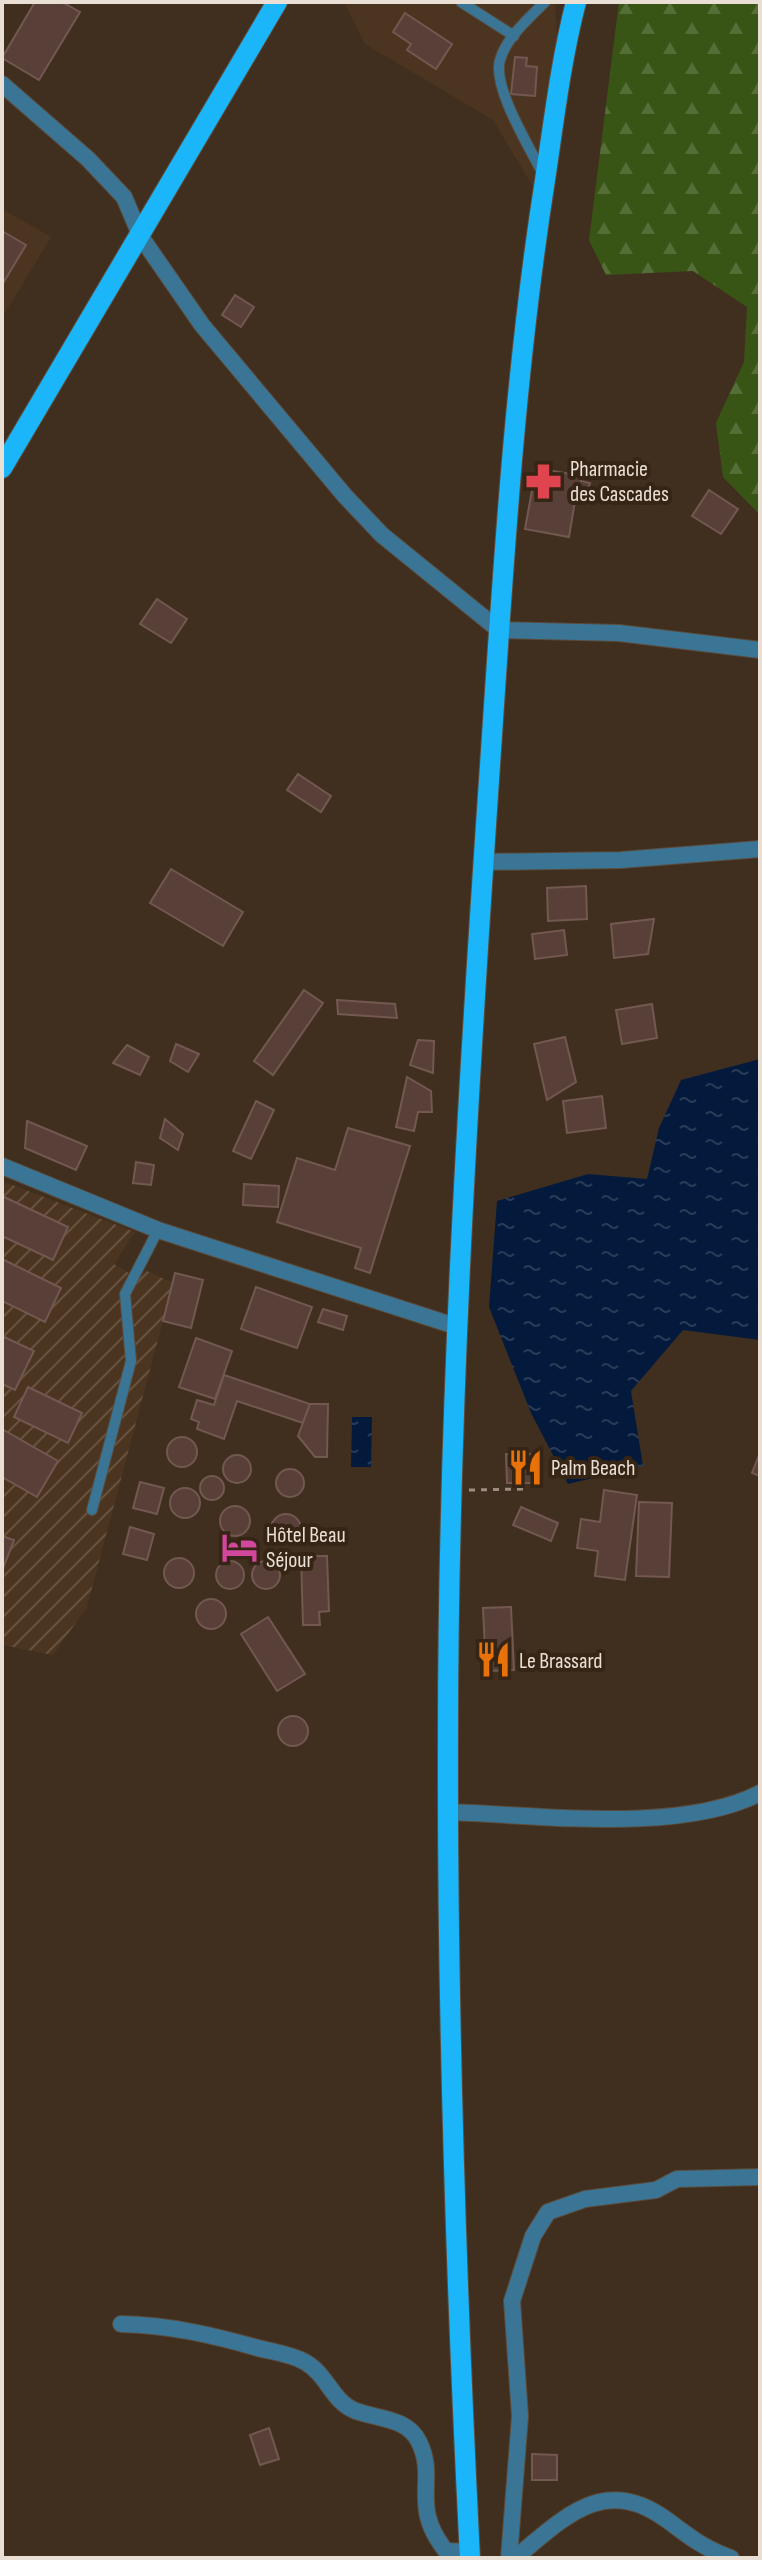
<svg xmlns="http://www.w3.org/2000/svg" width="762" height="2560" viewBox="0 0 762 2560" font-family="'Sofia Sans Condensed',sans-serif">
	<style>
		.built { fill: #4c3520 }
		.industrial { fill: url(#industrial-furrows) }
		.forest { fill: url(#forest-firs) }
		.water { fill: url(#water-ripples) }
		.building { fill: #583f38; stroke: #725851; stroke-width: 2 }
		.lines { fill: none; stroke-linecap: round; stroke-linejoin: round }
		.service-casing { stroke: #5b4b3b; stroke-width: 12 }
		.minor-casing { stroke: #5b4b3b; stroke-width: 18 }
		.primary-casing { stroke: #5b4b3b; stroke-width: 22 }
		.path { stroke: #9c8f81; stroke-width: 3; stroke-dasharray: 6 6; stroke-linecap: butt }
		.service { stroke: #3a7596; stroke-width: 10 }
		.minor { stroke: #3a7596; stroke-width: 16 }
		.primary { stroke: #1bb5f9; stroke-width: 20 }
		.labels { text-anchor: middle; stroke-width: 8; stroke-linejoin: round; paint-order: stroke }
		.poi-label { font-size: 22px; fill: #eadfd5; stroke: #362515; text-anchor: start }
	</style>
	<defs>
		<pattern id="industrial-furrows" width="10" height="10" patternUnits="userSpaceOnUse" patternTransform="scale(2)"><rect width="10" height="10" fill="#4c3520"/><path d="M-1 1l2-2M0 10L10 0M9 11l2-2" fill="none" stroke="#665240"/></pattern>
		<pattern id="forest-firs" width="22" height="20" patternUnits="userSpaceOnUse" patternTransform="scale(2)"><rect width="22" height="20" fill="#385516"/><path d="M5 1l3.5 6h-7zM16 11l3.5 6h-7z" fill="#556d37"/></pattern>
		<pattern id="water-ripples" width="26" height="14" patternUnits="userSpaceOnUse" patternTransform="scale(2)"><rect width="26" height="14" fill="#041a3c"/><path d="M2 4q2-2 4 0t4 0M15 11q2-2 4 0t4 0" fill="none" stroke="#293b57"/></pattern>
	</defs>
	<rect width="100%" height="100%" fill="#402f1e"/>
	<g class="built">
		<polygon points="344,2 555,2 557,37 536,192 493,120 365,44"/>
		<polygon points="2,209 51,237 2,318"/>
	</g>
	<polygon class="industrial" points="2,1181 135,1232 114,1264 134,1276 147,1271 173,1283 87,1607 53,1655 2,1645"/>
	<polygon class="forest" points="619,2 760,2 760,515 723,477 716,423 744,362 747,307 693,271 606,275 589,240"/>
	<g class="water">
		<polygon points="760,1059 760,1340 683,1330 631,1391 643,1466 568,1484 531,1413 489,1307 497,1201 588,1174 647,1179 659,1128 681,1080"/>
		<polygon points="352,1417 372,1417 371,1467 351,1467"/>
	</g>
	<g class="building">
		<polygon points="35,2 62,2 80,12 39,80 2,58"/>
		<polygon points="405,13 452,44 436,69 407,50 411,44 393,32"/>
		<polygon points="515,57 527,58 526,66 537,67 535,96 511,94"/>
		<polygon points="2,231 26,245 2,285"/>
		<polygon points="235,295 254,307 241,327 222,315"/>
		<polygon points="536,468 582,476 581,481 590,483 586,502 575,501 569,537 525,529"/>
		<polygon points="709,490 738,509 721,534 692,516"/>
		<polygon points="157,599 187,619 171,643 140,624"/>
		<polygon points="298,774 331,796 321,812 287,790"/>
		<polygon points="171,869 243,912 223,946 150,903"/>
		<polygon points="586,886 587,919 548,921 547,888"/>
		<polygon points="654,919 648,954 614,958 611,924"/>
		<polygon points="564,930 567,955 535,959 532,934"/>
		<polygon points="304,990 323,1003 273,1075 254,1061"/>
		<polygon points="337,1000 395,1004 397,1018 338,1014"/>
		<polygon points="652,1004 657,1038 622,1044 616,1010"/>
		<polygon points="565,1037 576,1082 547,1100 534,1044"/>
		<polygon points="418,1040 434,1041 433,1073 410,1065"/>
		<polygon points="176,1044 199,1054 188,1072 170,1061"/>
		<polygon points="127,1045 149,1057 140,1075 113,1063"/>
		<polygon points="407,1077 431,1091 432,1112 418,1112 414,1131 396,1127"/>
		<polygon points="602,1096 606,1128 567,1133 563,1101"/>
		<polygon points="256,1101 274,1110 251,1159 233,1151"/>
		<polygon points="165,1119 183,1134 178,1150 160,1138"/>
		<polygon points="27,1121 87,1146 76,1170 25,1148"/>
		<polygon points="348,1128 410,1146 370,1273 355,1268 361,1248 277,1222 297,1158 335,1170"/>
		<polygon points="136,1162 154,1165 151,1185 133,1183"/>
		<polygon points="244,1184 279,1186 278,1207 243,1205"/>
		<polygon points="2,1196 68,1227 53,1260 2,1236"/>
		<polygon points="2,1259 61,1288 45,1322 2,1301"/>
		<polygon points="175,1273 203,1280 191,1328 163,1321"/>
		<polygon points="256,1287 312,1307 297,1348 241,1329"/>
		<polygon points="323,1309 347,1316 343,1330 318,1322"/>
		<polygon points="2,1336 34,1351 15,1390 2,1384"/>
		<polygon points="196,1338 232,1351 215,1399 179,1387"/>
		<polygon points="224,1375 310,1404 303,1423 237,1401 224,1439 197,1429 199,1422 191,1419 197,1400 214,1405"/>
		<polygon points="28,1387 82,1413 68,1443 14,1417"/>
		<polygon points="310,1404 328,1404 327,1457 315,1457 298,1436"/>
		<polygon points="2,1429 58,1461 37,1497 2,1477"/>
		<circle cx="182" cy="1452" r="15"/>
		<polygon points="760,1453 760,1476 752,1473"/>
		<polygon points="506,1454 542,1454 542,1483 507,1483"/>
		<circle cx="237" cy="1469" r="14"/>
		<circle cx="290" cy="1483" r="14"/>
		<circle cx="212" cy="1488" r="12"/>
		<polygon points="140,1482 164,1488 157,1514 133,1508"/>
		<circle cx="185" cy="1503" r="15"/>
		<polygon points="604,1490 637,1495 625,1580 595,1576 598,1551 577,1548 581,1519 600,1522"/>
		<polygon points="639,1502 672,1503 669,1577 636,1576"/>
		<circle cx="235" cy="1521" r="15"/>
		<polygon points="521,1507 558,1523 551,1541 513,1525"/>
		<circle cx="286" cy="1529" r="15"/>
		<polygon points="130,1527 154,1534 147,1560 123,1554"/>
		<polygon points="2,1536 14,1540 2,1571"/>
		<polygon points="301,1556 327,1556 329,1611 319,1612 320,1625 303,1625"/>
		<circle cx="179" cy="1573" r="15"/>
		<circle cx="230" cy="1575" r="14"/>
		<circle cx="266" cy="1575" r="14"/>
		<circle cx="211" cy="1614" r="15"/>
		<polygon points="511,1607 514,1670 486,1671 483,1608"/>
		<polygon points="268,1617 305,1674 277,1691 241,1634"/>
		<circle cx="293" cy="1731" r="15"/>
		<polygon points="269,2428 279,2459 260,2465 250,2435"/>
		<polygon points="532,2454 557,2455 557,2480 532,2480"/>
	</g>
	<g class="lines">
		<defs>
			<g id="service">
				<polyline points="461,2 514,36"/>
				<path d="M543,174C530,148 492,87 500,60C506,38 529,18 545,2"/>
				<polyline points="92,1510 131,1361 125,1294 158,1230"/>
			</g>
			<g id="minor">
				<polyline points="2,84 88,159 124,197 141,237 202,325 345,496 382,535 499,630 619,633 760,650"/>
				<polyline points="483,862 621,860 760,849"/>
				<polyline points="2,1166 158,1230 458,1327"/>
				<path d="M449,1812C538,1815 681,1834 760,1793"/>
				<path d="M121,2324C169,2325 212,2335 258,2348C273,2352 291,2354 305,2362C328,2375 332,2402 356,2411C378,2419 408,2418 419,2442C438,2480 409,2505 446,2551L470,2552"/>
				<polyline points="509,2558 520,2416 512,2301 533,2236 548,2212 585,2199 656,2190 677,2179 760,2177"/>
				<path d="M515,2558C565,2517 604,2474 667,2520C688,2536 705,2549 731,2558"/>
			</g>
			<g id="primary">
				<polyline points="2,468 277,2"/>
				<path d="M470,2558C456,2284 447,2009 448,1734C448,1421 467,1107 488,795C502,590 513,383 545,180C554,120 561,60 576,2"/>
			</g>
		</defs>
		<use href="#service" class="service-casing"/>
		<use href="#minor" class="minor-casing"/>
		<use href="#primary" class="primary-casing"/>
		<polyline class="path" points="469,1490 525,1489"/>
		<use href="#service" class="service"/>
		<use href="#minor" class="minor"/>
		<use href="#primary" class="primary"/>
	</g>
	<defs>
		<symbol id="pharmacy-bare" viewBox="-9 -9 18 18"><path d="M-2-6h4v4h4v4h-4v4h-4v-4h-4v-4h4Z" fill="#e0444e" stroke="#362515" stroke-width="2.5" paint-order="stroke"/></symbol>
		<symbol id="restaurant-bare" viewBox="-9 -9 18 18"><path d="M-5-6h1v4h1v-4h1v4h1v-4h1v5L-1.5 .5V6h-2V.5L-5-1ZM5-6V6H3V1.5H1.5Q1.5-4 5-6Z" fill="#e8710a" stroke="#362515" stroke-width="2.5" paint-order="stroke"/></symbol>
		<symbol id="hotel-bare" viewBox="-9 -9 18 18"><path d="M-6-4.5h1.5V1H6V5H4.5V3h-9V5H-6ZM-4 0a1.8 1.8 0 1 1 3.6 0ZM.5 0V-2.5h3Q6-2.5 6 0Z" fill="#d1479c" stroke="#362515" stroke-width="2.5" paint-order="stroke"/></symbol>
	</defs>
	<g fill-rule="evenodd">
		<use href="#pharmacy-bare" x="518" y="456" width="51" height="51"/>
		<use href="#restaurant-bare" x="500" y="1442" width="51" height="51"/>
		<use href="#hotel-bare" x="214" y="1522" width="51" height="51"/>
		<use href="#restaurant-bare" x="468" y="1634" width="51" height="51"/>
	</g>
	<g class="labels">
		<g class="poi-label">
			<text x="570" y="476">Pharmacie<tspan x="570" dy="25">des Cascades</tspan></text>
			<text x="551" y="1475">Palm Beach</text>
			<text x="266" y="1542">Hôtel Beau<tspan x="266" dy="25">Séjour</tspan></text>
			<text x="519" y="1668">Le Brassard</text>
		</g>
	</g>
	<rect width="762" height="2560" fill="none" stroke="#eadfd5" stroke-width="8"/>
</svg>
